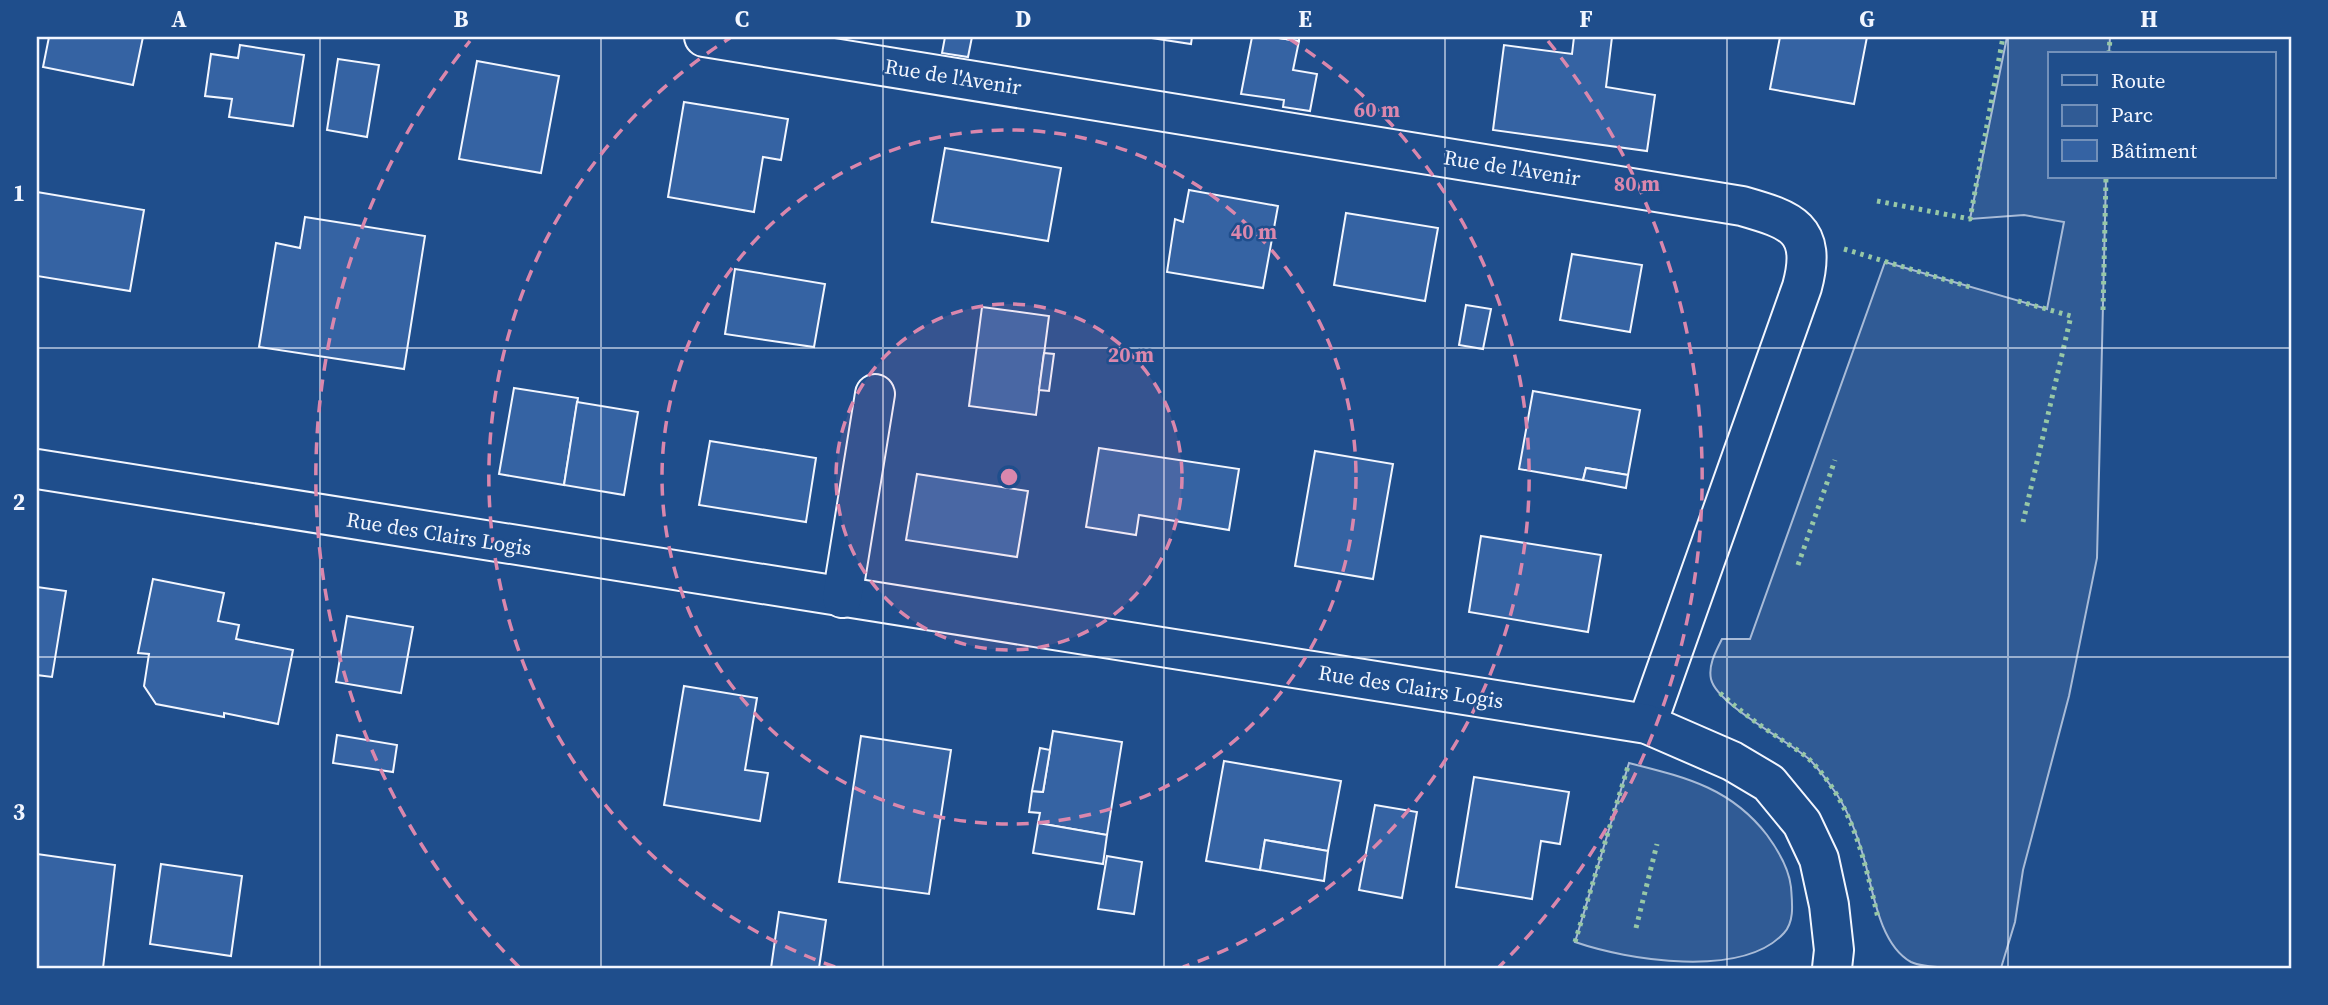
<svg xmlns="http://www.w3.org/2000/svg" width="2328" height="1005" viewBox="0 0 2328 1005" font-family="'Source Serif 4',serif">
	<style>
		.green { fill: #305b95; stroke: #a8bbd7; stroke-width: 2 }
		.building { fill: #3563a3; stroke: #f2f6ff; stroke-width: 2 }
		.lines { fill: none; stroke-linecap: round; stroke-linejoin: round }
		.minor-casing { stroke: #f2f6ff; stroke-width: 42 }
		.minor { stroke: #1f4e8c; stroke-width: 38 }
		.hedge { stroke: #97c8a6; stroke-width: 5; stroke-dasharray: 3.5 5; stroke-linecap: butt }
		.grid { fill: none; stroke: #f2f6ff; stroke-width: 2; stroke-opacity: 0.55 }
		.ring { fill: none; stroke: #da87ad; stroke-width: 3.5; stroke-dasharray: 12 9 }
		.labels { text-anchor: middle; stroke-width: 5; stroke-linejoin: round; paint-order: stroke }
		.street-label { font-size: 21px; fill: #f2f6ff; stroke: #1f4e8c }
		.centre { fill: #da87ad; stroke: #1f4e8c; stroke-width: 3.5 }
		.ring-label { font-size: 21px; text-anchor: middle; font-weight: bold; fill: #da87ad; stroke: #1f4e8c; stroke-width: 5; stroke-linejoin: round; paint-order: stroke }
		.neatline { fill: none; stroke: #f2f6ff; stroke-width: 2.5 }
		.grid-label { font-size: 23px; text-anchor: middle; font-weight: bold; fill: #f2f6ff }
	</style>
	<rect width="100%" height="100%" fill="#1f4e8c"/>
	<g class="green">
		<path d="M2007,37H2110L2109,54H2050V177H2106L2097,558L2069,696L2023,870L2015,922L2001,968C1981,968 1927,970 1911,962C1880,945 1873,892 1865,862C1858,837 1849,810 1833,789C1826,779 1818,768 1810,760C1789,741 1717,705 1711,679C1708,665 1716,651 1722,639H1750L1885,262L2047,309L2064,222L2024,215L1970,219Z"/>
		<path d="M1629,763C1684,777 1730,787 1767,835C1778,850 1789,868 1791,887C1792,902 1795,921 1784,933C1742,979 1627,960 1575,942Z"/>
	</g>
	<g class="building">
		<polygon points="49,37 143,37 133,85 43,67"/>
		<polygon points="945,37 972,37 968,57 942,53"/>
		<polygon points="1145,37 1192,37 1191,44"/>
		<polygon points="1252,37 1272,37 1299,41 1293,70 1317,74 1310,111 1283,107 1284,100 1241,94"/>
		<polygon points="1272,37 1299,37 1299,41"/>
		<polygon points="1574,37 1612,37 1606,87 1655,95 1647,151 1493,130 1504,45 1572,54"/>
		<polygon points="1780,37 1867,37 1854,104 1770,89"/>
		<polygon points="240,45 304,55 293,126 229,117 232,99 205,96 211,54 238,58"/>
		<polygon points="338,59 379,65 367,137 327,130"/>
		<polygon points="477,61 559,76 541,173 459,159"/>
		<polygon points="684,102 788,119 781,160 763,157 754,212 668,197"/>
		<polygon points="945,148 1061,168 1048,241 932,222"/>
		<polygon points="1189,190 1278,206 1263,288 1167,272 1175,219 1183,222"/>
		<polygon points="37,192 144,210 130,291 37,276"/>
		<polygon points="1346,213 1438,228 1425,301 1334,285"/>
		<polygon points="305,217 425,236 404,369 259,347 276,243 300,248"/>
		<polygon points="1572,254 1642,265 1630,332 1560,320"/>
		<polygon points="735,269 825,284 814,347 725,334"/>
		<polygon points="1466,305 1491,309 1483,349 1459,345"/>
		<polygon points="982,307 1049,316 1036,415 969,406"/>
		<polygon points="1044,353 1054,354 1049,391 1039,390"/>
		<polygon points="514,388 578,398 564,485 499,474"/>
		<polygon points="1533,391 1640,410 1628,475 1586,468 1583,480 1519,469"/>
		<polygon points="577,402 638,412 624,495 564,485"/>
		<polygon points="710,441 816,458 806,522 699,505"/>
		<polygon points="1099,448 1239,469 1229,530 1139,515 1136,535 1086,527"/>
		<polygon points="1315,451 1393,464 1373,579 1295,566"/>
		<polygon points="1586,468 1628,475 1626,488 1583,480"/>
		<polygon points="917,474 1028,491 1017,557 906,540"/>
		<polygon points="1481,536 1601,555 1588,632 1469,612"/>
		<polygon points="153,579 224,593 218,621 239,625 236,639 293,650 278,724 224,713 224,717 156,704 144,686 149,654 138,653"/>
		<polygon points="37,587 66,591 52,677 37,675"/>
		<polygon points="347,616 413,627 401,693 336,682"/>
		<polygon points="684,686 757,698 745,770 768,773 760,821 664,805"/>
		<polygon points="1053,731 1122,742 1107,835 1038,823 1040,813 1029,812 1032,791 1043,792"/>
		<polygon points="337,735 397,745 393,772 333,763"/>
		<polygon points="861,736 951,750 929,894 839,882"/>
		<polygon points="1040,748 1050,750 1043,792 1032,791"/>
		<polygon points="1224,761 1341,781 1328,851 1265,840 1260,870 1206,861"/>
		<polygon points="1474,777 1569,792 1560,844 1541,841 1532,899 1456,887"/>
		<polygon points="1375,805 1417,812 1402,898 1359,890"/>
		<polygon points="1038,823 1107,835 1103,864 1033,853"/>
		<polygon points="1265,840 1328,851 1324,881 1260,870"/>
		<polygon points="37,854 115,865 103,968 37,968"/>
		<polygon points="1107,856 1142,862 1134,914 1098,909"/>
		<polygon points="161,864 242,876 231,956 150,944"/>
		<polygon points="779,912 826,920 819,968 771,968"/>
	</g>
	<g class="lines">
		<defs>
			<g id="minor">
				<path d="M704,37L1742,206C1791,220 1818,228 1802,287L1647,724"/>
				<polyline points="37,469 1647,724 1732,761 1769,783 1802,823 1819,859 1829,905 1834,950 1832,968"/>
				<polyline points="842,598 875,394"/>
			</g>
		</defs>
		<use href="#minor" class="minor-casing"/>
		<use href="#minor" class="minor"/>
		<g class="hedge">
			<polyline points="2109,54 2110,37"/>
			<polyline points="1877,201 1970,219 2003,37"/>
			<polyline points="1844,249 1973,288"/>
			<polyline points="2018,301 2071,316 2023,522"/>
			<polyline points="2103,310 2106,177"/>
			<polyline points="1798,565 1835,460"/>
			<path d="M1720,693C1738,709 1756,723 1776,736C1787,744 1801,751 1811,761C1853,804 1865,862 1878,918"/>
			<polyline points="1636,928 1657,844"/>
			<polyline points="1575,942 1629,763"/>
		</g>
	</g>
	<path class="grid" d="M320,37V968M601,37V968M883,37V968M1164,37V968M1445,37V968M1727,37V968M2008,37V968M37,348H2291M37,657H2291"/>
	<circle cx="1009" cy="477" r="173" fill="#da87ad" fill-opacity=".12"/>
	<g class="ring">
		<circle cx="1009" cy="477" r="173"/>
		<circle cx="1009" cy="477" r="347"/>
		<path d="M835 967A520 520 0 0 1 730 38M1288 38A520 520 0 0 1 1183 967"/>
		<path d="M519 967A693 693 0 0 1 470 41M1548 41A693 693 0 0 1 1499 967"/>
	</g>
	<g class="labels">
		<g class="street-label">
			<text transform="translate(953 77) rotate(9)" y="7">Rue de l'Avenir</text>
			<text transform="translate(1512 168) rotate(9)" y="7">Rue de l'Avenir</text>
			<text transform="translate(439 534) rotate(9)" y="7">Rue des Clairs Logis</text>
			<text transform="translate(1411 687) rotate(9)" y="7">Rue des Clairs Logis</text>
		</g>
	</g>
	<circle cx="1009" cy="477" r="10" class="centre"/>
	<g class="ring-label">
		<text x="1377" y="117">60 m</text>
		<text x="1637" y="191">80 m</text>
		<text x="1254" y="239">40 m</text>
		<text x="1131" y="362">20 m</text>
	</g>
	<rect width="2328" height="1005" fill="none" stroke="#1f4e8c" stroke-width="77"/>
	<rect x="2048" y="52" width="228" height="126" fill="#1f4e8c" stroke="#7391ba" stroke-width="2"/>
	<rect x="2062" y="75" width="35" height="10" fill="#1f4e8c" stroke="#7391ba" stroke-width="2"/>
	<text x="2111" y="88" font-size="21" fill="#f2f6ff">Route</text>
	<rect x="2062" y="105" width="35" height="21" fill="#305b95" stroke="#7391ba" stroke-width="2"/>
	<text x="2111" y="122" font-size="21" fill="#f2f6ff">Parc</text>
	<rect x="2062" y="140" width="35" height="21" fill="#3563a3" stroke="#7391ba" stroke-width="2"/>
	<text x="2111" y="158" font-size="21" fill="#f2f6ff">Bâtiment</text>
	<rect x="38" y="38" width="2252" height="929" class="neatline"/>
	<g class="grid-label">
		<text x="179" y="27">A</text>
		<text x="461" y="27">B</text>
		<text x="742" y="27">C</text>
		<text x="1023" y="27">D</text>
		<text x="1305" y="27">E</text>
		<text x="1586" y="27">F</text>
		<text x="1867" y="27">G</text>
		<text x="2149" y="27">H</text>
		<text x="19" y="201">1</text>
		<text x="19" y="510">2</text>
		<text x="19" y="820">3</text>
	</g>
</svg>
